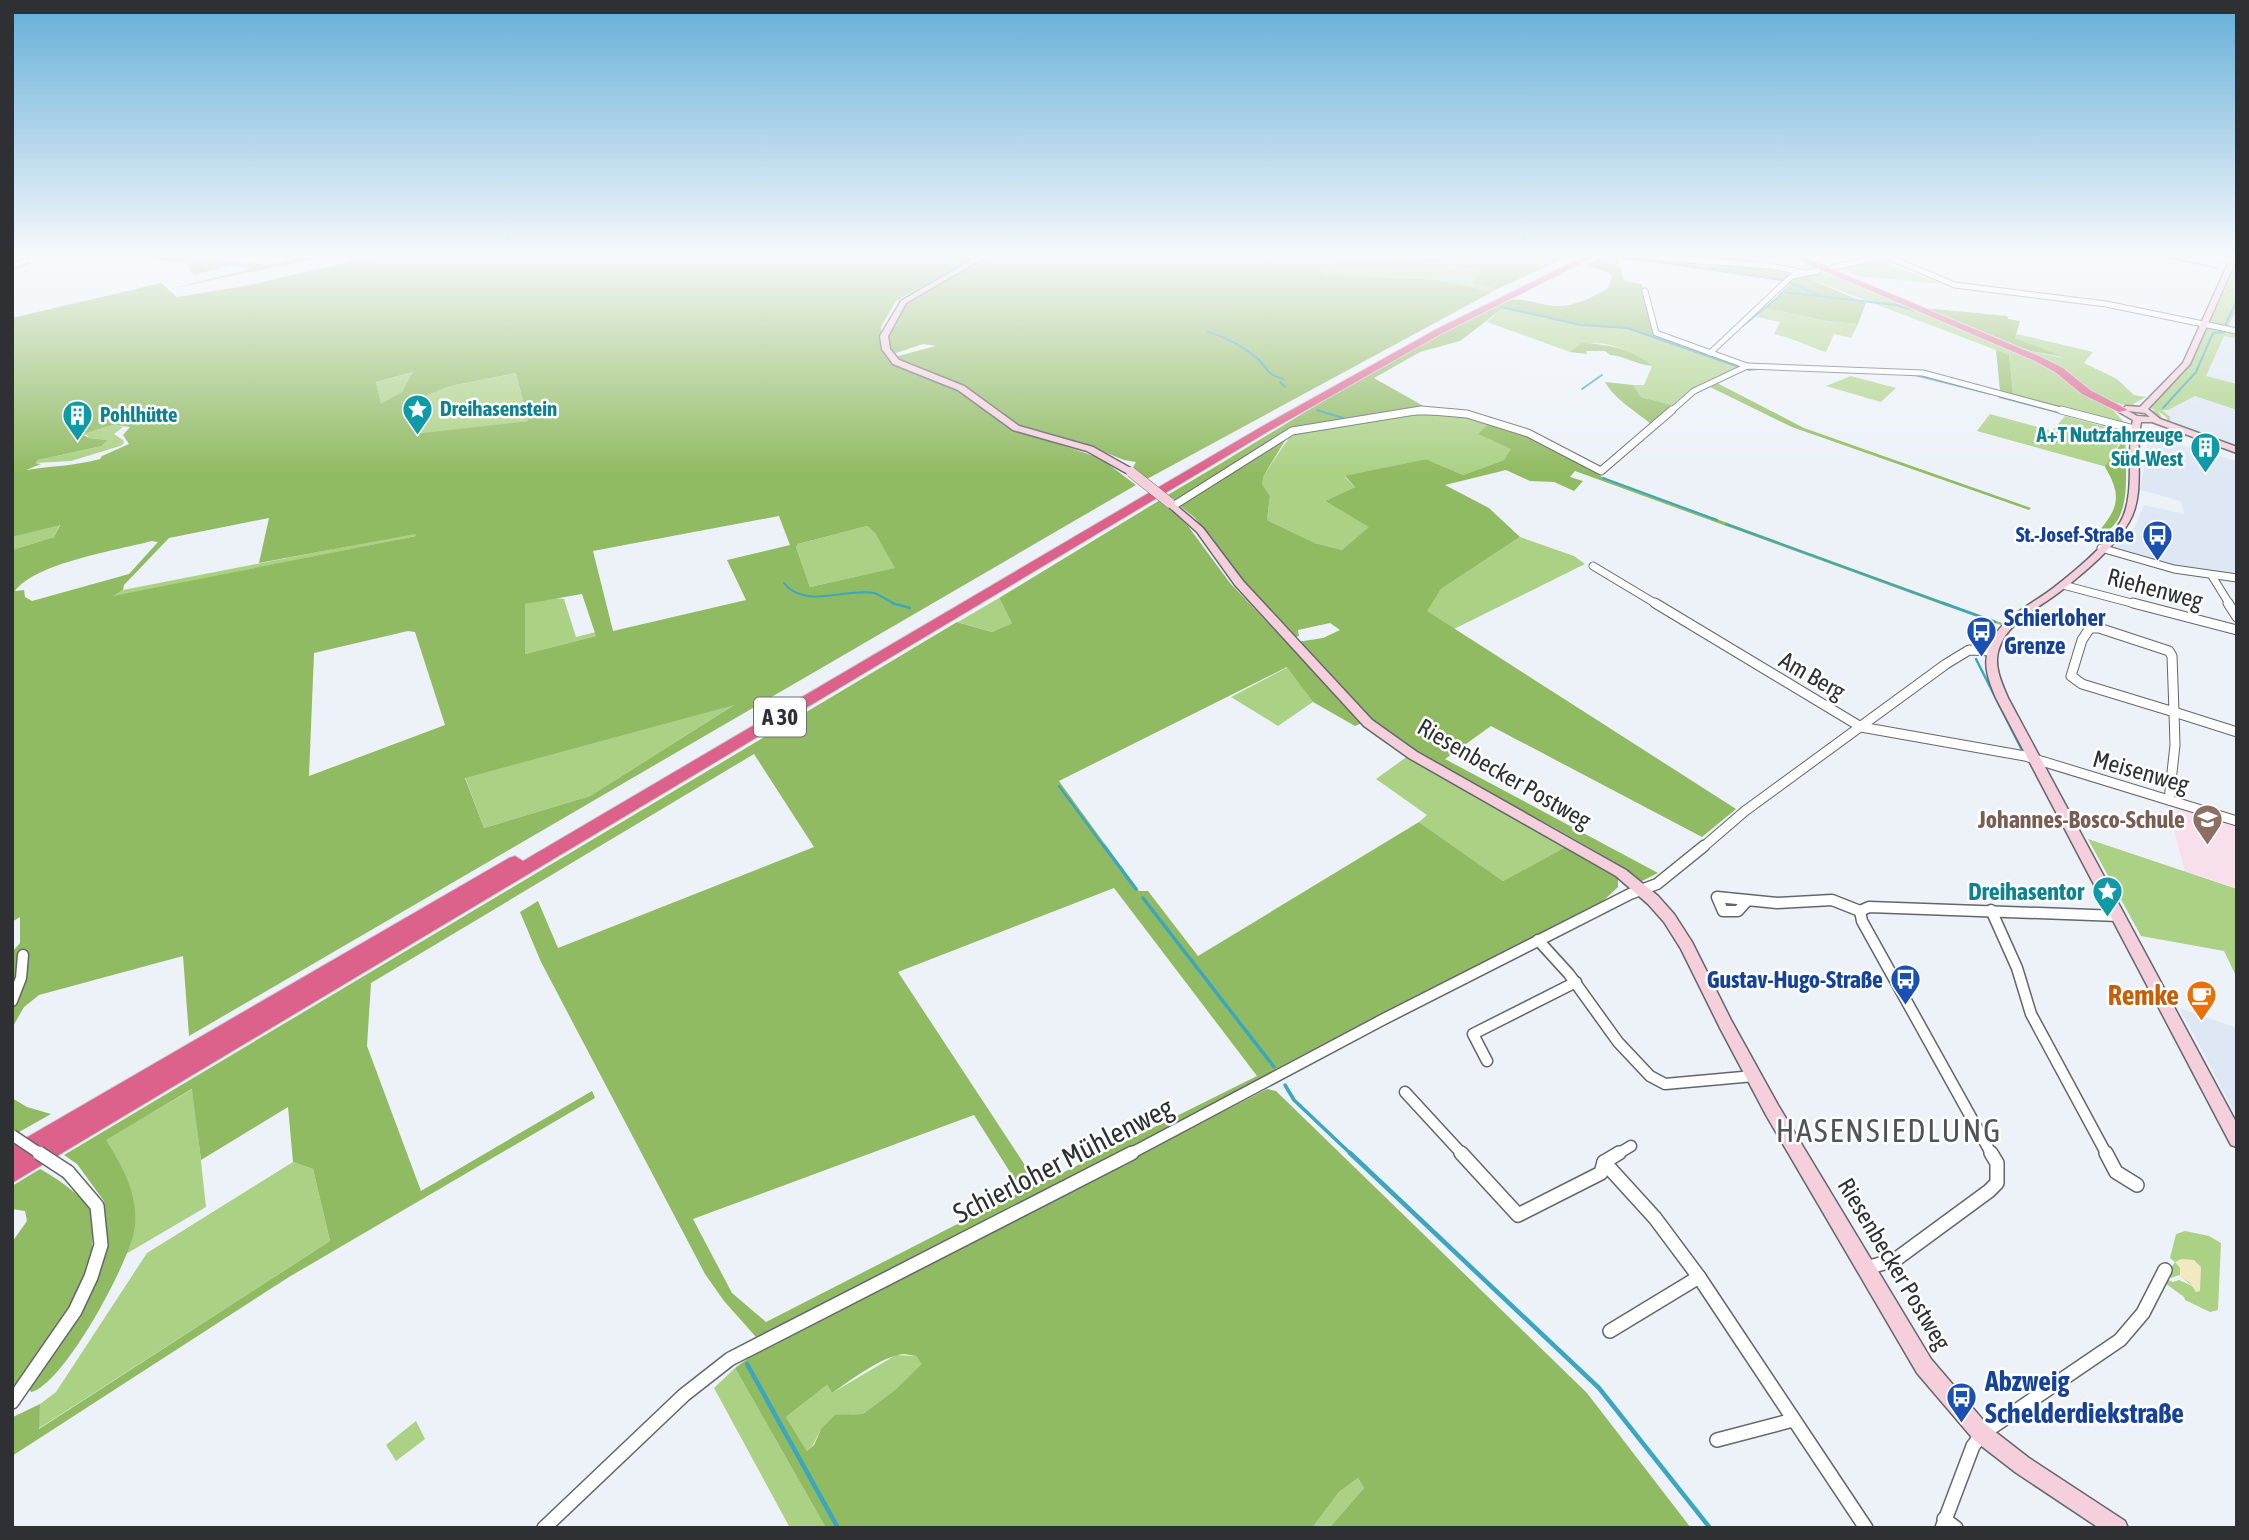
<svg xmlns="http://www.w3.org/2000/svg" width="2249" height="1540" viewBox="0 0 2249 1540" font-family="'Asap Condensed',sans-serif">
	<style>
		.built { fill: #dee7f4 }
		.education { fill: #f7e0eb }
		.green { fill: #abd184 }
		.forest { fill: #91bb62; fill-rule: evenodd }
		.sand { fill: #f2e8c2 }
		.lines { fill: none; stroke-linecap: round; stroke-linejoin: round }
		.stream-far3 { stroke: #3ca6bf; stroke-width: 2 }
		.stream-far2 { stroke: #3ca6bf; stroke-width: 2.5 }
		.stream-far1 { stroke: #3ca6bf; stroke-width: 3.5 }
		.stream { stroke: #3ca6bf; stroke-width: 4.5 }
		.street-far4-casing { stroke: #63676c; stroke-width: 7 }
		.street-far3-casing { stroke: #63676c; stroke-width: 9 }
		.street-far2-casing { stroke: #63676c; stroke-width: 11 }
		.street-far1-casing { stroke: #63676c; stroke-width: 13 }
		.street-casing { stroke: #63676c; stroke-width: 16 }
		.secondary-casing { stroke: #63676c; stroke-width: 3 }
		.highway-casing { stroke: #cdcdce; stroke-width: 2 }
		.street-far4 { stroke: #fff; stroke-width: 5 }
		.street-far3 { stroke: #fff; stroke-width: 7 }
		.street-far2 { stroke: #fff; stroke-width: 9 }
		.street-far1 { stroke: #fff; stroke-width: 10 }
		.street { stroke: #fff; stroke-width: 13 }
		.secondary { fill: #f5d0dc; fill-rule: evenodd }
		.highway { fill: #dd628b; fill-rule: evenodd }
		.street-bridge-far1-casing { stroke: #63676c; stroke-width: 13; stroke-linecap: butt }
		.street-bridge-casing { stroke: #63676c; stroke-width: 16; stroke-linecap: butt }
		.secondary-bridge-casing { stroke: #63676c; stroke-width: 11; stroke-linecap: butt }
		.street-bridge-far1 { stroke: #fff; stroke-width: 10 }
		.street-bridge { stroke: #fff; stroke-width: 13 }
		.secondary-bridge { stroke: #f5d0dc; stroke-width: 10 }
		.labels { text-anchor: middle; stroke-width: 5; stroke-linejoin: round; paint-order: stroke }
		.far-culture-label { font-size: 21px; font-weight: bold; fill: #0d838f; stroke: #fff; text-anchor: start }
		.far-transit-label { font-size: 21px; font-weight: bold; fill: #164399; stroke: #fff; text-anchor: end }
		.shield { fill: #fff; stroke: #6d6e70; stroke-width: 2 }
		.shield-label { font-size: 23px; font-weight: bold; fill: #2e3033 }
		.street-label { font-size: 24px; fill: #2e3033; stroke: #fff }
		.transit-label { font-size: 24px; font-weight: bold; fill: #164399; stroke: #fff; text-anchor: start }
		.education-label { font-size: 24px; font-weight: bold; fill: #785e54; stroke: #fff; text-anchor: end }
		.culture-label { font-size: 24px; font-weight: bold; fill: #0d838f; stroke: #fff; text-anchor: end }
		.near-food-label { font-size: 28px; font-weight: bold; fill: #c56008; stroke: #fff; text-anchor: end }
		.near-street-label { font-size: 28px; fill: #2e3033; stroke: #fff }
		.near-transit-label { font-size: 28px; font-weight: bold; fill: #164399; stroke: #fff; text-anchor: start }
		.near-neighbourhood-label { font-size: 32px; letter-spacing: 2px; fill: #505459; stroke: #fff }
	</style>
	<rect width="100%" height="100%" fill="#edf2f8"/>
	<g class="built">
		<polygon points="2237,309 2237,447 2170,422 2170,417 2161,409 2197,388"/>
		<polygon points="2149,436 2237,461 2237,574 2190,570 2118,552 2113,547 2135,527 2144,505 2184,514 2181,501 2140,490"/>
		<polygon points="2179,1008 2237,1028 2237,1118 2202,1050"/>
	</g>
	<polygon class="education" points="2166,802 2237,823 2237,888 2185,871"/>
	<g class="green">
		<polygon points="1337,257 1401,257 1483,270 1473,283 1497,289 1492,292 1440,280 1322,274"/>
		<polygon points="1878,259 1941,284 1858,276 1840,268"/>
		<polygon points="2235,268 2237,309 2228,327 2210,322"/>
		<polygon points="1823,272 2037,361 2108,405 2124,422 2013,393 2009,355 1802,276"/>
		<path d="M1766,308L1827,321L1858,324L1851,338L1834,334L1826,352C1808,346 1793,338 1774,334L1780,322L1756,317Z"/>
		<path d="M1502,309L1583,326L1623,328L1739,368L1690,390L1672,405L1641,397L1633,385H1644L1652,366C1628,350 1597,332 1570,352L1487,322Z"/>
		<polygon points="2207,328 2237,333 2235,338 2224,336 2206,376 2237,384 2237,410 2195,396 2168,410 2162,410 2170,417 2170,422 2237,447 2237,448 2169,422 2166,417 2158,411 2164,421 2152,410 2156,411 2151,408 2155,402 2187,367"/>
		<path d="M2017,334L2093,352L2084,363L2117,379L2134,395L2146,397L2133,404L2138,406C2107,409 2061,371 2030,351L2064,358L2015,338Z"/>
		<polygon points="414,372 402,392 381,405 376,382"/>
		<polygon points="516,373 528,421 415,435 412,412 405,401 426,396 450,386"/>
		<polygon points="1851,376 1896,388 1881,402 1826,386"/>
		<polygon points="1423,412 1466,416 1489,423 1479,434 1512,449 1504,460 1463,475 1426,459 1345,477 1355,487 1325,501 1370,527 1342,550 1315,543 1267,520 1270,496 1262,484 1264,475 1292,433"/>
		<polygon points="1990,414 2052,431 2065,416 2125,432 2107,467 1977,431"/>
		<path d="M114,425L123,427L114,434L123,440L124,443L120,446L71,461L34,463L38,460L102,446L108,440L89,438L87,435H81C92,429 102,430 114,425Z"/>
		<polygon points="60,524 54,537 12,550 12,537"/>
		<polygon points="867,526 875,533 896,568 810,587 796,547 798,544"/>
		<polygon points="415,533 416,536 111,597 123,590"/>
		<polygon points="1520,537 1574,556 1585,564 1454,629 1426,611 1441,589"/>
		<polygon points="554,598 564,599 576,637 596,632 596,636 525,654 525,604"/>
		<polygon points="999,598 1012,623 992,632 958,622"/>
		<polygon points="1288,667 1313,702 1278,726 1231,697"/>
		<polygon points="737,703 590,796 484,828 465,777"/>
		<polygon points="1408,756 1567,847 1503,881 1419,822 1427,815 1376,779"/>
		<polygon points="2088,839 2237,889 2237,978 2224,951 2141,936"/>
		<polygon points="193,1089 206,1207 126,1254 135,1226 105,1140"/>
		<polygon points="293,1162 313,1169 330,1241 38,1429 40,1404 56,1392 147,1253"/>
		<polygon points="2185,1231 2209,1236 2221,1243 2218,1310 2210,1312 2185,1300 2184,1297 2165,1283 2166,1279 2173,1282 2179,1280 2192,1286 2179,1275 2171,1278 2167,1274 2175,1262 2170,1258 2176,1234"/>
		<path d="M896,1355L916,1356L923,1364L896,1389L863,1414C848,1413 829,1418 820,1431C815,1439 815,1445 807,1451L786,1417L827,1385L832,1393Z"/>
		<polygon points="735,1368 826,1528 790,1528 714,1388"/>
		<polygon points="416,1421 425,1439 396,1461 386,1445"/>
		<polygon points="1358,1478 1364,1488 1329,1528 1312,1528 1339,1492"/>
	</g>
	<g class="forest">
		<polygon points="131,257 189,257 267,265 304,257 323,257 170,289 253,268 231,265 194,275 185,262"/>
		<path d="M371,257H978L896,301L881,327L882,351L888,359L903,368L959,390L1005,426L1100,458L1136,485L189,1036L183,956L39,995L24,1007L12,1028V952L20,943V917L12,922V550L54,537L60,525L12,537V318L161,283L177,297L250,285ZM413,372L402,392L381,404L376,382ZM516,373L528,421L415,434L412,412L406,401L426,396L450,386ZM114,425L130,427L123,435L129,444L102,456L100,459C75,466 51,466 26,470L41,464L35,463L38,460L102,446L108,440L89,438L82,434ZM779,516L790,545L727,560L746,600L613,631L593,551ZM269,518L259,563L415,534L416,536L113,596L123,590L124,585L169,538ZM867,526L875,533L895,568L810,587L796,547L798,544ZM152,541L158,542L129,574L32,601L25,597L24,590L15,591C35,563 118,550 152,541ZM582,594L596,636L525,654V604ZM408,631L415,632L445,725L309,776L314,653ZM734,705L590,796L484,828L465,778Z"/>
		<path d="M985,257H1337L1323,274L1440,280L1492,292L1147,479L1132,469L1136,462L1124,460L1085,444L1023,428L962,384L918,370L894,357L936,346L923,344L896,353L889,350C881,301 950,276 985,257Z"/>
		<polygon points="1401,257 1568,257 1497,289 1472,283 1482,270"/>
		<path d="M1603,257H1745L1789,275L1782,281L1685,265L1618,259L1624,281L1642,284L1654,335L1738,364L1739,368L1624,328L1583,326L1502,309L1460,341L1420,352L1374,378L1427,408L1289,428L1180,501L1173,502L1166,496C1278,430 1389,357 1507,301C1518,296 1541,305 1554,306C1575,307 1591,298 1608,288L1612,277L1609,273L1586,265Z"/>
		<polygon points="1802,276 1866,303 1858,324 1827,321 1766,308 1795,278"/>
		<polygon points="1924,308 2007,316 2008,319 2020,321 2015,338 2064,357 2030,351"/>
		<path d="M1582,343C1614,345 1626,348 1653,366C1636,365 1626,356 1610,355L1605,351H1586L1587,354L1570,352Z"/>
		<polygon points="1996,350 2009,355 2013,393 2124,422 2125,425 2000,391"/>
		<path d="M1605,382L1633,385L1641,397L1672,405L1652,425C1636,411 1615,400 1605,382Z"/>
		<polygon points="1717,383 1804,428 2031,508 2029,510 1792,427 1710,387"/>
		<path d="M1489,423L1526,434L1604,478L2002,623L2001,625L1946,606L1575,471L1570,477L1583,481L1574,491L1554,482L1530,481L1506,470L1445,485L1489,508L1520,537L1441,589L1427,611L1736,809L1702,837L1491,726L1445,759L1658,873L1642,881C1556,821 1453,782 1370,720C1346,701 1318,665 1297,642L1323,638L1340,630L1330,623L1298,630L1299,636L1293,638L1223,559L1214,540L1194,517L1180,506L1288,436L1264,475L1262,484L1270,496L1267,520L1315,543L1342,550L1369,527L1325,501L1355,487L1345,476L1426,459L1463,475L1504,460L1511,449L1478,434Z"/>
		<path d="M2124,433L2126,434C2123,463 2136,519 2102,534L2098,532C2120,507 2121,494 2105,467L2123,440Z"/>
		<path d="M1160,500L1188,526L1230,583L1362,723L1355,726L1313,702L1287,667L1059,781L1139,891H1148L1198,956L1419,822L1503,881L1566,847L1618,876V887L1603,901L1392,1009L1236,1097L756,1337L724,1301L705,1274L541,962L520,912L538,901L558,948L814,847L754,754L371,983L367,1046L421,1191L592,1091L595,1098L289,1277L12,1456L13,1417L40,1404L39,1429L330,1241L313,1169L293,1162L288,1107L201,1160L192,1089L106,1140C122,1166 138,1193 135,1226C132,1259 63,1386 31,1392L28,1387L107,1241L104,1201L77,1164L64,1155L957,622L992,632L1012,623L999,598ZM1114,888L1257,1076L1038,1185L898,972ZM974,1115L1022,1191L766,1322L732,1293L693,1219Z"/>
		<path d="M1267,1089L1276,1091L1587,1393L1691,1528H1329L1364,1488L1358,1478L1339,1492L1312,1528H826L735,1368L762,1348ZM904,1354L916,1356L922,1364L896,1389L863,1414L835,1415L821,1429L814,1445L807,1451L786,1417L827,1385L832,1393C851,1380 882,1356 904,1354Z"/>
		<polygon points="12,1098 27,1107 51,1114 12,1136"/>
		<path d="M40,1169C55,1177 82,1195 90,1210C92,1214 92,1222 92,1226C99,1289 45,1345 12,1394V1242L27,1221L25,1211L12,1209V1186Z"/>
	</g>
	<polygon class="sand" points="2181,1259 2194,1260 2201,1267 2200,1291 2196,1292 2189,1282 2180,1277 2180,1268 2175,1262"/>
	<g class="lines">
		<g class="stream-far3">
			<polyline points="2166,257 2218,268"/>
			<polyline points="1659,262 1782,280"/>
			<polyline points="1789,282 1818,295"/>
			<polyline points="1779,296 1783,292 1896,305 1914,310"/>
			<polyline points="1501,307 1581,325 1627,328 1739,367"/>
			<polyline points="1743,326 1777,298"/>
			<polyline points="2225,326 2237,300"/>
			<path d="M1208,332C1225,337 1244,347 1258,359C1270,370 1264,373 1283,379"/>
			<polyline points="1748,370 1758,369"/>
			<polyline points="1915,375 1991,394"/>
			<polyline points="1280,382 1285,387"/>
			<polyline points="1582,389 1602,375"/>
			<polyline points="2000,397 2061,413"/>
			<polyline points="2163,408 2196,372 2213,333 2224,332"/>
			<polyline points="1317,410 1346,419"/>
			<polyline points="2102,424 2119,429"/>
			<polyline points="1603,478 1717,520"/>
			<polyline points="1726,524 1948,605"/>
			<path d="M784,583C804,610 851,587 874,593C881,595 889,602 898,605"/>
		</g>
		<g class="stream-far2">
			<polyline points="892,603 910,608"/>
			<polyline points="1943,603 1995,622"/>
			<polyline points="1976,659 2023,752"/>
			<polyline points="1059,786 1105,848"/>
		</g>
		<g class="stream-far1">
			<polyline points="1104,846 1136,889"/>
			<polyline points="1143,898 1274,1067"/>
			<polyline points="1285,1085 1294,1100 1352,1155"/>
		</g>
		<g class="stream">
			<polyline points="1350,1153 1599,1388 1710,1528"/>
			<polyline points="747,1364 838,1528"/>
		</g>
		<defs>
			<g id="street-far4">
				<polyline points="1650,257 1771,266 1806,273"/>
				<polyline points="1888,257 1955,285 2106,304 2237,331"/>
				<polyline points="2214,257 2232,261"/>
				<polyline points="12,266 38,257"/>
				<polyline points="1832,268 1877,257"/>
				<polyline points="1645,291 1656,333 1747,366"/>
				<polyline points="1710,353 1792,276 1818,271"/>
				<polyline points="1412,412 1438,412"/>
				<polyline points="1670,412 1694,391 1747,366 1923,373 2068,412"/>
			</g>
			<g id="street-far3">
				<polyline points="2061,410 2134,429"/>
				<polyline points="1173,506 1292,431 1421,410 1467,414 1528,433 1601,471 1672,410"/>
				<polyline points="2101,548 2174,569 2237,578"/>
				<polyline points="1593,566 1658,605"/>
				<polyline points="2212,576 2230,605"/>
				<polyline points="2063,585 2139,605"/>
			</g>
			<g id="street-far2">
				<polyline points="1655,603 1861,727 2025,756 2237,821"/>
				<polyline points="2133,603 2237,630"/>
				<polyline points="2228,603 2237,617"/>
				<polygon points="2090,628 2099,628 2169,651 2172,656 2174,712 2082,684 2071,676 2082,640"/>
				<polyline points="2174,712 2237,732"/>
				<polyline points="2169,800 2175,745 2174,712"/>
				<polyline points="1702,848 1745,811 1946,664 1969,650 1993,651"/>
			</g>
			<g id="street-far1">
				<polyline points="1747,901 1738,911 1723,911 1717,897 1777,903 1832,900 1860,911"/>
				<polyline points="1991,910 2017,968 2031,1014 2107,1155"/>
				<polyline points="1860,911 1862,921 1992,1155"/>
				<polyline points="1860,911 1869,907 2119,916"/>
				<polyline points="1538,940 1569,974 1618,1042 1650,1076 1665,1084 1754,1076"/>
				<polyline points="12,1001 21,978 23,955"/>
				<polyline points="1487,1061 1473,1034 1576,982"/>
				<polyline points="1405,1092 1463,1155"/>
				<polyline points="1128,1155 1382,1020 1630,894 1657,884 1704,846"/>
				<polyline points="1616,1155 1631,1146"/>
			</g>
			<g id="street">
				<polyline points="1461,1153 1518,1215 1601,1173 1604,1162"/>
				<polyline points="1619,1153 1604,1162 1655,1218 1699,1277 1866,1528"/>
				<polyline points="2106,1153 2116,1172 2137,1185"/>
				<polyline points="1866,1268 1895,1260 1989,1191 1997,1183 1997,1163 1991,1153"/>
				<polyline points="1610,1331 1699,1277"/>
				<polyline points="12,1402 75,1311 91,1277 101,1245 97,1206 68,1172"/>
				<polyline points="1717,1440 1793,1420"/>
				<polyline points="1944,1519 1956,1528"/>
				<polyline points="544,1528 684,1395 730,1359 1132,1153"/>
				<polyline points="1942,1528 1973,1446 1982,1434 2120,1340 2143,1313 2165,1270"/>
			</g>
			<g id="secondary">
				<polygon points="977,257 985,257 906,303 888,336 890,349 899,360 964,386 1019,426 1093,447 1134,470 1134,474 1128,474 1087,451 1013,430 958,390 893,364 882,349 880,336 901,301"/>
				<path d="M2231,257L2237,258L2190,364L2148,409L2160,419L2237,447V453L2152,422H2141C2134,454 2146,493 2129,522C2114,548 2086,571 2062,590C2040,608 2006,621 1998,652C1994,667 2002,684 2008,698L2237,1124V1147L2231,1145L1996,698C1990,684 1983,667 1988,651C1996,620 2028,607 2052,589C2074,572 2107,545 2121,521C2136,494 2126,451 2133,420L2119,412L2126,406L2140,407L2183,363ZM2128,411L2145,413L2150,417L2137,416Z"/>
				<polygon points="1170,500 1203,528 1243,581 1372,720 1417,752 1626,870 1658,896 1674,914 1692,942 1731,1020 1778,1105 1931,1359 1989,1427 2029,1458 2125,1521 2128,1528 2099,1528 2015,1472 1975,1441 1917,1373 1766,1115 1720,1028 1681,949 1664,922 1648,904 1616,876 1409,758 1364,726 1235,585 1197,532 1167,505 1165,503"/>
			</g>
			<g id="highway">
				<polygon points="1583,257 1594,257 1441,334 1269,431 12,1183 12,1146 509,858 515,856 523,861 1261,427 1435,330"/>
				<polygon points="1791,257 1803,257 2039,356 2063,368 2090,390 2128,410 2119,412 2082,394 2055,372 2033,360"/>
			</g>
		</defs>
		<use href="#street-far4" class="street-far4-casing"/>
		<use href="#street-far3" class="street-far3-casing"/>
		<use href="#street-far2" class="street-far2-casing"/>
		<use href="#street-far1" class="street-far1-casing"/>
		<use href="#street" class="street-casing"/>
		<use href="#secondary" class="secondary-casing"/>
		<use href="#highway" class="highway-casing"/>
		<use href="#street-far4" class="street-far4"/>
		<use href="#street-far3" class="street-far3"/>
		<use href="#street-far2" class="street-far2"/>
		<use href="#street-far1" class="street-far1"/>
		<use href="#street" class="street"/>
		<use href="#secondary" class="secondary"/>
		<use href="#highway" class="highway"/>
		<defs>
			<polyline id="street-bridge-far1" points="12,1135 42,1155"/>
			<polyline id="street-bridge" points="39,1153 68,1172"/>
			<polyline id="secondary-bridge" points="1131,472 1170,503"/>
		</defs>
		<use href="#street-bridge-far1" class="street-bridge-far1-casing"/>
		<use href="#street-bridge" class="street-bridge-casing"/>
		<use href="#secondary-bridge" class="secondary-bridge-casing"/>
		<use href="#street-bridge-far1" class="street-bridge-far1"/>
		<use href="#street-bridge" class="street-bridge"/>
		<use href="#secondary-bridge" class="secondary-bridge"/>
	</g>
	<linearGradient id="sky" x2="0" y2="1"><stop stop-color="#63aed8"/><stop offset="0.54" stop-color="#f7f9fc"/><stop offset="1" stop-color="#f7f9fc" stop-opacity="0"/></linearGradient>
	<rect width="2249" height="473" fill="url(#sky)"/>
	<defs>
		<symbol id="sight-pin" viewBox="-11 -11 22 30"><path d="M0 17L-7.5 6A9.5 9.5 0 1 1 7.5 6Z" fill="#0f9aa8" stroke="#fff"/><path d="M0-6L1.8-2.2L6-1.7L2.9 1.2L3.7 5.4L0 3.3L-3.7 5.4L-2.9 1.2L-6-1.7L-1.8-2.2Z" fill="#fff"/></symbol>
		<symbol id="building-pin" viewBox="-11 -11 22 30"><path d="M0 17L-7.5 6A9.5 9.5 0 1 1 7.5 6Z" fill="#0f9aa8" stroke="#fff"/><path d="M-4-6H4V6H1V3H-1V6H-4ZM-2.5-4.3h1.7v1.8h-1.7ZM.8-4.3h1.7v1.8H.8ZM-2.5-1h1.7V.8h-1.7ZM.8-1h1.7V.8H.8Z" fill="#fff"/></symbol>
		<symbol id="bus-pin" viewBox="-11 -11 22 30"><path d="M0 17L-7.5 6A9.5 9.5 0 1 1 7.5 6Z" fill="#1a4fb4" stroke="#fff"/><path d="M-5-6H5V4H4V6H2V4H-2V6H-4V4H-5ZM-3.5-4V0h7V-4ZM-3.5 1.2v1.5H-2V1.2ZM2 1.2v1.5H3.5V1.2Z" fill="#fff"/></symbol>
		<symbol id="school-pin" viewBox="-11 -11 22 30"><path d="M0 17L-7.5 6A9.5 9.5 0 1 1 7.5 6Z" fill="#8d6e63" stroke="#fff"/><path d="M0-5L7-2L0 1L-7-2ZM-4 1L0 2.5L4 1V4Q0 6-4 4Z" fill="#fff"/></symbol>
		<symbol id="cafe-pin" viewBox="-11 -11 22 30"><path d="M0 17L-7.5 6A9.5 9.5 0 1 1 7.5 6Z" fill="#e8710a" stroke="#fff"/><path d="M-5.5-4.5H6V0H3Q3 3.5 0 3.5H-2.5Q-5.5 3.5-5.5 0ZM3-3.2v2h1.7v-2ZM-6 4.5H4V6H-6Z" fill="#fff"/></symbol>
	</defs>
	<g fill-rule="evenodd">
		<use href="#sight-pin" x="400" y="392" width="35" height="47"/>
		<use href="#building-pin" x="60" y="398" width="35" height="47"/>
		<use href="#building-pin" x="2188" y="430" width="35" height="47"/>
		<use href="#bus-pin" x="2140" y="518" width="35" height="47"/>
		<use href="#bus-pin" x="1964" y="614" width="35" height="47"/>
		<use href="#school-pin" x="2190" y="802" width="35" height="47"/>
		<use href="#sight-pin" x="2090" y="874" width="35" height="47"/>
		<use href="#bus-pin" x="1888" y="962" width="35" height="47"/>
		<use href="#cafe-pin" x="2184" y="978" width="35" height="47"/>
		<use href="#bus-pin" x="1944" y="1380" width="35" height="47"/>
	</g>
	<g class="labels">
		<g class="far-culture-label">
			<text x="440" y="416">Dreihasenstein</text>
			<text x="100" y="422">Pohlhütte</text>
			<text x="2183" y="442" text-anchor="end">A+T Nutzfahrzeuge<tspan x="2183" dy="24">Süd-West</tspan></text>
		</g>
		<g class="far-transit-label">
			<text x="2134" y="542">St.-Josef-Straße</text>
		</g>
		<rect class="shield" x="754" y="697.5" width="52" height="39" rx="5"/>
		<g class="shield-label">
			<text x="780" y="725">A 30</text>
		</g>
		<g class="street-label">
			<text transform="translate(2155 589) rotate(15)" y="8">Riehenweg</text>
			<text transform="translate(1812 676) rotate(30)" y="8">Am Berg</text>
			<text transform="translate(2141 772) rotate(16)" y="8">Meisenweg</text>
			<text transform="translate(1504 774) rotate(30)" y="8">Riesenbecker Postweg</text>
			<text transform="translate(1894 1264) rotate(59)" y="8">Riesenbecker Postweg</text>
		</g>
		<g class="transit-label">
			<text x="2004" y="626">Schierloher<tspan x="2004" dy="28">Grenze</tspan></text>
			<text x="1883" y="988" text-anchor="end">Gustav-Hugo-Straße</text>
		</g>
		<g class="education-label">
			<text x="2185" y="828">Johannes-Bosco-Schule</text>
		</g>
		<g class="culture-label">
			<text x="2084" y="900">Dreihasentor</text>
		</g>
		<g class="near-food-label">
			<text x="2179" y="1005">Remke</text>
		</g>
		<g class="near-street-label">
			<text transform="translate(1063 1160) rotate(-27)" y="10">Schierloher Mühlenweg</text>
		</g>
		<g class="near-transit-label">
			<text x="1985" y="1391">Abzweig<tspan x="1985" dy="32">Schelderdiekstraße</tspan></text>
		</g>
		<g class="near-neighbourhood-label">
			<text x="1889" y="1142">HASENSIEDLUNG</text>
		</g>
	</g>
	<rect width="2249" height="1540" fill="none" stroke="#2e3033" stroke-width="28"/>
</svg>
